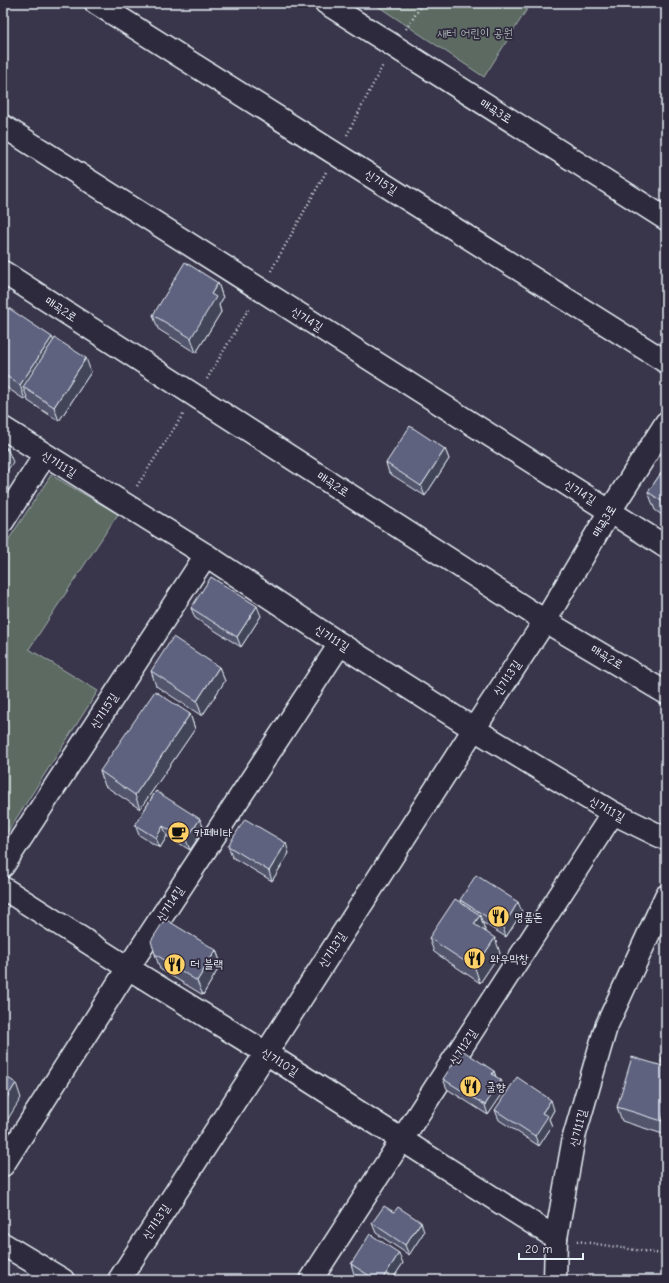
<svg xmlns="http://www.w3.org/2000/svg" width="669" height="1283" viewBox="0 0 669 1283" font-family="'Comic Neue','Poor Story',sans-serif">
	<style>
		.park { fill: #5b6b62; stroke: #a2aead }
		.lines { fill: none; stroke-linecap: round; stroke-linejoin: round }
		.minor-casing { stroke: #e8f1f8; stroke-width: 25 }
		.path { stroke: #e8f1f8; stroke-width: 2.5; stroke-dasharray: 1 3; stroke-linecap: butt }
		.minor { stroke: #2f2a3d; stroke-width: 22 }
		.wall { fill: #52546d; stroke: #e8f1f8 }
		.shaded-wall { fill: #424559; stroke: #e8f1f8 }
		.building { fill: #5f627f; stroke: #e8f1f8 }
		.labels { text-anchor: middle; stroke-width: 3.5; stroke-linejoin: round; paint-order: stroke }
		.park-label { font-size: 12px; fill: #a9b5b4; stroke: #2f2a3d }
		.street-label { font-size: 12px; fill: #e8f1f8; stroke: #2f2a3d }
		.poi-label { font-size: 12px; fill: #e8f1f8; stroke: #2f2a3d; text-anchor: start }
	</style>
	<rect width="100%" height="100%" fill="#39354a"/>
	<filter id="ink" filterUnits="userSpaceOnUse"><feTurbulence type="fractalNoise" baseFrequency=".025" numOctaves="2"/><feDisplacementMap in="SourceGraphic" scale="8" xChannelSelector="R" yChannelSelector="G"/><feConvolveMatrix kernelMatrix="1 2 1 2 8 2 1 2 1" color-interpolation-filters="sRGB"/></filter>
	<g filter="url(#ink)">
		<g class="park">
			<polygon points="373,3 531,3 484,77"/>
			<polygon points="51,475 118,514 29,649 98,691 3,839 3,548"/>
		</g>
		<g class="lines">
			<defs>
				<g id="minor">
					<polyline points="96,3 666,362"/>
					<polyline points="326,3 666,219"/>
					<polyline points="3,126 666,547"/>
					<polyline points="3,272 545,621 666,693"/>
					<polyline points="3,428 206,555 340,644 474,729 613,813 666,839"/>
					<polyline points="3,521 45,455"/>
					<polyline points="3,866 206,555"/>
					<polyline points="3,888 128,968 266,1053 556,1238"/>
					<polyline points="3,1165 128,968 340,644"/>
					<polyline points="3,1244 63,1280"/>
					<polyline points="119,1280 266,1053 474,729 545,621 610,511 666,423"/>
					<polyline points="311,1280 613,813"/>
					<polyline points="555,1280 556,1238 574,1137 606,1027 666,896"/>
				</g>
			</defs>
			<use href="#minor" class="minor-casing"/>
			<g class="path">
				<polyline points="406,29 423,3"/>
				<polyline points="347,135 383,65"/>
				<polyline points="271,271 326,172"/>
				<polyline points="207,379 249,308"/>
				<polyline points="137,486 184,413"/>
				<polyline points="577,1241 662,1254"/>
			</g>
			<use href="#minor" class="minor"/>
		</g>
		<g class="wall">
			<polygon points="218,283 223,298 219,305 221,312 196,353 158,329 153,315"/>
			<polygon points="3,313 54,340 91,372 59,421 28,401 27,397 25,400 3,385"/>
			<polygon points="445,449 449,459 425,496 389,473 386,463"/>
			<polygon points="666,466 666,518 655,510 648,492"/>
			<polygon points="191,608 261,616 241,647 195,618"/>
			<polygon points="219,667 225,681 202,716 156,686 151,671"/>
			<polygon points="190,714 195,729 140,809 105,786 100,771"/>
			<polygon points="156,791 204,829 190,850 167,836 160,848 139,835 135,825"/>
			<polygon points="228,846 289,853 272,881 232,857"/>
			<polygon points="460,900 522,912 506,937 482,922 485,930 484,931 500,953 480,983 434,952 429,938 461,903"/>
			<polygon points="216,950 221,964 203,995 160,969 155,954"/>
			<polygon points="666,1046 666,1135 622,1121 617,1107 663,1066 661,1062"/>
			<polygon points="494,1071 496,1077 501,1080 505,1090 488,1115 447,1089 443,1079"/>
			<polygon points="495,1110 554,1110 549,1119 552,1126 539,1146 499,1120"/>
			<polygon points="372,1223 424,1232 409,1255 376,1233"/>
			<polygon points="403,1263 392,1280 364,1280 354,1274 351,1264"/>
		</g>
		<g class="shaded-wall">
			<polygon points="218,283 223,298 219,305 221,312 196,353 191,338 211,294"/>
			<polygon points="52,337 58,351 23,387 27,397 25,400 20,385"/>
			<polygon points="86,358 91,372 59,421 54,407"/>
			<polygon points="7,448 13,462 3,477 3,455"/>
			<polygon points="445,449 449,459 425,496 421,486"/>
			<polygon points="257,606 261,616 241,647 237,637"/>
			<polygon points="219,667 225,681 202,716 197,701"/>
			<polygon points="190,714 195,729 140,809 135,795"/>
			<polygon points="200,819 204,829 190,850 186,840"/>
			<polygon points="163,826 167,836 160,848 156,838"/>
			<polygon points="286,843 289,853 272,881 269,871"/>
			<polygon points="518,902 522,912 506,937 503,927"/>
			<polygon points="480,915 485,930 479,938 474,924"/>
			<polygon points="495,938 500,953 480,983 475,968"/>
			<polygon points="216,950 221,964 203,995 197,981"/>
			<polygon points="494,1071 497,1081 492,1074"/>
			<polygon points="501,1080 505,1090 488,1115 485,1105"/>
			<polygon points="16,1083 21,1098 3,1127 3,1104"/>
			<polygon points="551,1100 554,1110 549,1119 552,1126 539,1146 535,1136 542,1113"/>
			<polygon points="666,1107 666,1132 662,1121"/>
			<polygon points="421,1222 424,1232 409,1255 405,1245"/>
			<polygon points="399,1253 403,1263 392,1280 382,1280"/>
		</g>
		<g class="building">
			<polygon points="185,262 218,283 211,294 216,297 191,338 153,315"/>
			<polygon points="7,307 52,337 20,385 3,374 3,313"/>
			<polygon points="55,338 86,358 54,407 23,387"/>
			<polygon points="410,426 445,449 421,486 386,463"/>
			<polygon points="3,445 7,448 3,455"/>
			<polygon points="666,466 666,504 648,492"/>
			<polygon points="211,577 257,606 237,637 191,608"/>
			<polygon points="173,637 219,667 197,701 151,671"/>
			<polygon points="155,691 190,714 135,795 100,771"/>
			<polygon points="156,791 200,819 186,840 163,826 156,838 135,825"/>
			<polygon points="245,819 286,843 269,871 228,846"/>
			<polygon points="476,875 518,902 503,927 460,900"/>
			<polygon points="455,899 480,915 474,924 495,938 475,968 429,938"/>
			<polygon points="165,919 216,950 197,981 155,954 151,941"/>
			<polygon points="666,1046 666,1064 661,1062"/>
			<polygon points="462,1050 494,1071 492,1074 501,1080 485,1105 443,1079"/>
			<polygon points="632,1057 666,1067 666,1107 662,1121 617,1107"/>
			<polygon points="3,1075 16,1083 3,1104"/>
			<polygon points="517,1077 551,1100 542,1113 548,1116 535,1136 495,1110"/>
			<polygon points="384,1206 394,1212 398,1207 421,1222 405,1245 372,1223"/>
			<polygon points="370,1234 399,1253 382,1280 376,1280 351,1264"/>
		</g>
	</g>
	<defs>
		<symbol id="cafe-disc" viewBox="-11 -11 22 22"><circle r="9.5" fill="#ffd166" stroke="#2f2a3d"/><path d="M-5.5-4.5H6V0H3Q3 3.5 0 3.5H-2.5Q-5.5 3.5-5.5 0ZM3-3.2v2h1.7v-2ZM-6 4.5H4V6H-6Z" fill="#111"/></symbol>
		<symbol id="restaurant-disc" viewBox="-11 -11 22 22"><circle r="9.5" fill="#ffd166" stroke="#2f2a3d"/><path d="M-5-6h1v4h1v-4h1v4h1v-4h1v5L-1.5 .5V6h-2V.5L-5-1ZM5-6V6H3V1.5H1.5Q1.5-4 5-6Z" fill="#111"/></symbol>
	</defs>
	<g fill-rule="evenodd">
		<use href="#cafe-disc" x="166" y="820" width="25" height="25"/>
		<use href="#restaurant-disc" x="486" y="904" width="25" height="25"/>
		<use href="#restaurant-disc" x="462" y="946" width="25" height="25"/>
		<use href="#restaurant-disc" x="162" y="952" width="25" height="25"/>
		<use href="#restaurant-disc" x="458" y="1074" width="25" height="25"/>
	</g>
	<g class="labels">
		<g class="park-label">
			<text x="475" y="37">새터 어린이 공원</text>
		</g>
		<g class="street-label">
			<text transform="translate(496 111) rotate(32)" y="4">매곡3로</text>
			<text transform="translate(381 182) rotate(32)" y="4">신기5길</text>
			<text transform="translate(61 309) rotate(33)" y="4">매곡2로</text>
			<text transform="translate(307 319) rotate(32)" y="4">신기4길</text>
			<text transform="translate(59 464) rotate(32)" y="4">신기11길</text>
			<text transform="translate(333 484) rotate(33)" y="4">매곡2로</text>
			<text transform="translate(580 492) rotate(32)" y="4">신기4길</text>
			<text transform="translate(604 521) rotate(-59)" y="4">매곡3로</text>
			<text transform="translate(332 638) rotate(33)" y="4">신기11길</text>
			<text transform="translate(607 657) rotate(31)" y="4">매곡2로</text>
			<text transform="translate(507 678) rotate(-56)" y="4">신기13길</text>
			<text transform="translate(104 711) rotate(-57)" y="4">신기15길</text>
			<text transform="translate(607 809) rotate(29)" y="4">신기11길</text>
			<text transform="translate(170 904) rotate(-57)" y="4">신기14길</text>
			<text transform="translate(332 950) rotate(-57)" y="4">신기13길</text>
			<text transform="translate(463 1047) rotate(-57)" y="4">신기12길</text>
			<text transform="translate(280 1062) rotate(32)" y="4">신기10길</text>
			<text transform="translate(578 1128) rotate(-76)" y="4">신기11길</text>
			<text transform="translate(156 1222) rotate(-57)" y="4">신기13길</text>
		</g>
		<g class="poi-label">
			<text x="194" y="837">카페비타</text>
			<text x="514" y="921">명품돈</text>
			<text x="490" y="963">와우막창</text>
			<text x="190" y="968">더 블랙</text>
			<text x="486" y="1091">굴향</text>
		</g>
	</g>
	<rect width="669" height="1283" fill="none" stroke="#2f2a3d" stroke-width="16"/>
	<rect x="8" y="8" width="653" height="1267" fill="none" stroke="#e8f1f8" stroke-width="1.5" filter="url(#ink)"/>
	<path d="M519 1253v6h64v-6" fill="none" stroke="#e8f1f8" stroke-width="2"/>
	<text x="525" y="1253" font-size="12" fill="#e8f1f8" stroke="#2f2a3d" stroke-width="3" paint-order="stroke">20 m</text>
</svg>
